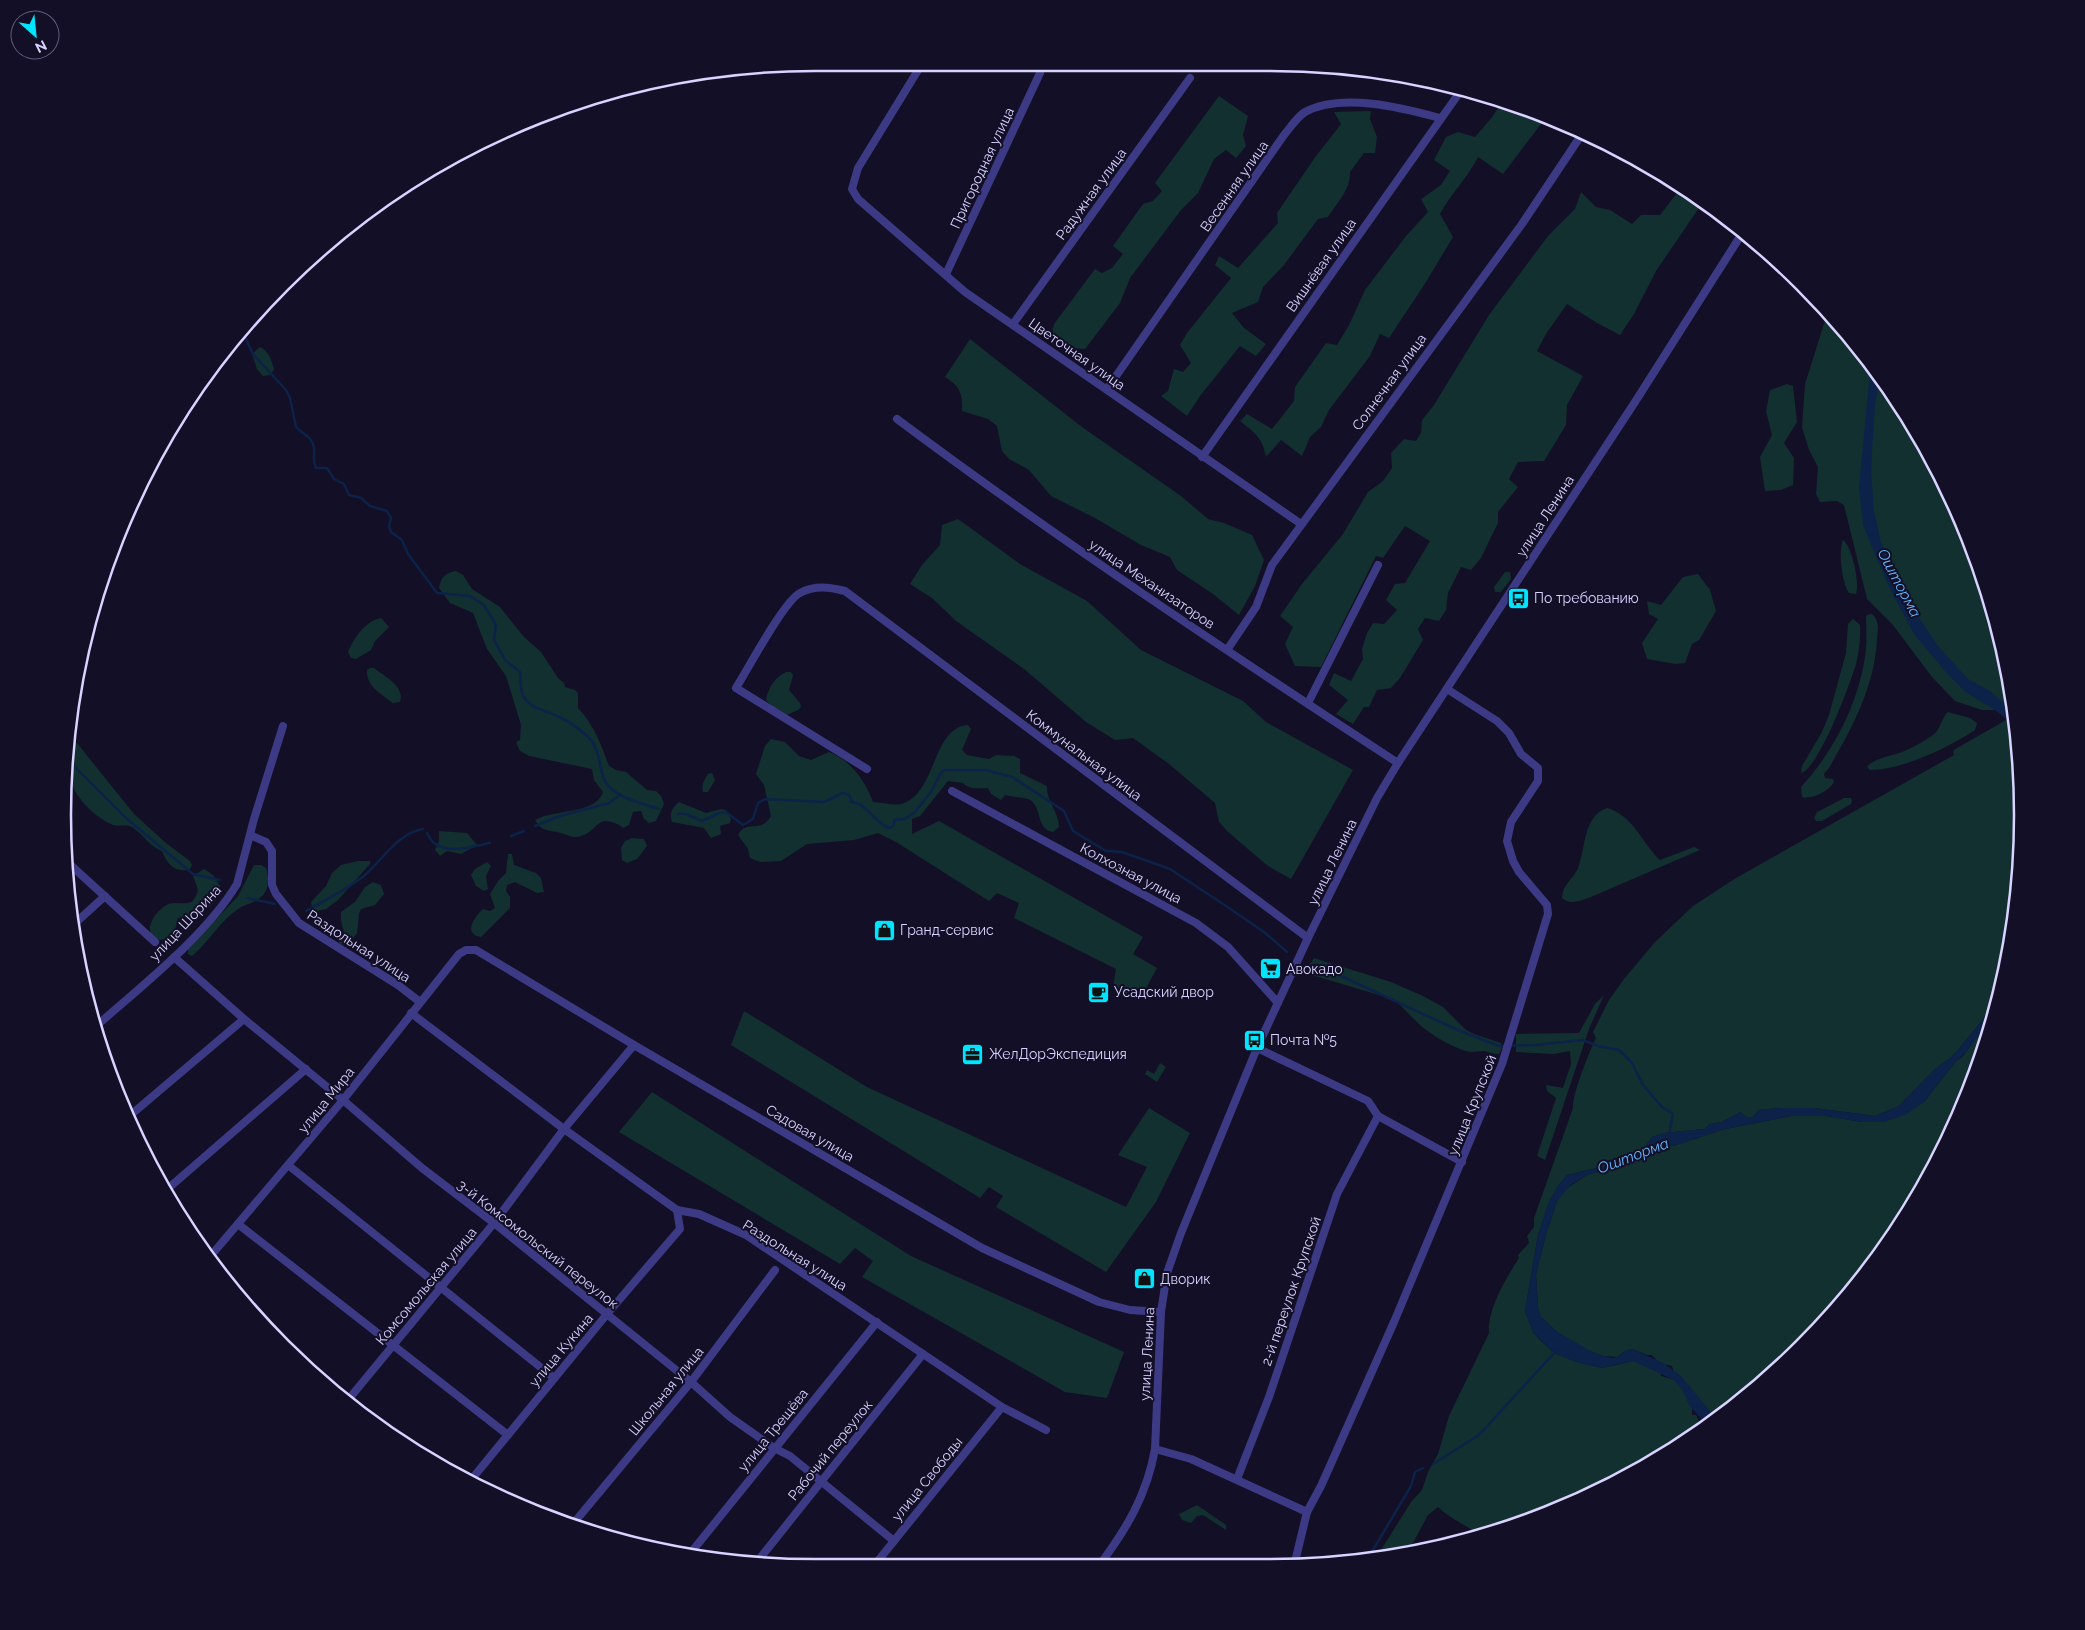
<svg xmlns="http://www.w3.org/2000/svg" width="2085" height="1630" viewBox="0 0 2085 1630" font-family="Raleway,sans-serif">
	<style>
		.green { fill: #12302f }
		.water { fill: #0c2248 }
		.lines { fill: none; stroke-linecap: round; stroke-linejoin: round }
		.stream { stroke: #0c2248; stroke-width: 2.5 }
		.minor { stroke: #3d3a85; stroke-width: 8 }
		.labels { text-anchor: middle; stroke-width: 4; stroke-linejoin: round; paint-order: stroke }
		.street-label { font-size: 14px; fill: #d9d4ff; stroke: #130f26 }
		.poi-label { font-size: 14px; fill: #d9d4ff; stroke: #130f26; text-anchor: start }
		.water-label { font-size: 15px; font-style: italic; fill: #62b6ff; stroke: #130f26 }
		.rim { fill: none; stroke: #d9d4ff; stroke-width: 2.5 }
	</style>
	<rect width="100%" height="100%" fill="#130f26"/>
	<g class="green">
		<polygon points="1219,96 1248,116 1243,135 1246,146 1236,158 1226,150 1214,159 1198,193 1181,210 1130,278 1120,303 1085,349 1071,348 1052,333 1054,324 1095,269 1102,273 1112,268 1123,254 1113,246 1143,204 1153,201 1162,191 1155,183"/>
		<path d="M1503,100L1542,116L1541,124L1503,174L1478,157C1468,178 1451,193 1440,214L1453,237L1426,282L1389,338L1380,334L1370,356L1329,410L1321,427L1310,437L1302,456L1281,440L1266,457C1262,437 1256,434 1240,421L1247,414L1272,429L1294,401L1295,387L1326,343L1337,345L1349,325L1365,290L1406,236L1428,212L1421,199L1441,185L1450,171L1434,160L1446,137L1458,132L1475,137L1493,116Z"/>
		<path d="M1371,111L1370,119L1377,137L1375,153H1364L1350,172C1351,189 1337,203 1328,217L1318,219L1284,265L1263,287L1258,302L1232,313L1244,328L1266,344L1256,356L1240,346L1200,396L1187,416L1161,396L1168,391L1174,369L1183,372L1191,363L1180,345L1187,333L1231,278L1215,265L1219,256L1238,268L1278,223L1277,213L1316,156L1341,124L1334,112Z"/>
		<polygon points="1680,186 1703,202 1656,271 1634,314 1620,335 1597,323 1567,304 1546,334 1537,351 1583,376 1567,405 1566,425 1544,461 1518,462 1509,479 1518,487 1498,512 1498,523 1481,558 1471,570 1461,567 1448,593 1446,610 1439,621 1425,618 1418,629 1423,640 1400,678 1391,688 1377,690 1369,707 1364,707 1353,724 1336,714 1348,700 1329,685 1334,673 1351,681 1363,659 1362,649 1367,633 1373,623 1384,624 1397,610 1386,600 1395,584 1405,583 1430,541 1405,526 1383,558 1376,556 1321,667 1295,666 1285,644 1293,627 1280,616 1302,584 1343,534 1368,492 1383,481 1392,468 1391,453 1404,439 1416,441 1421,433 1422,420 1434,405 1489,315 1548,236 1575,209 1581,192 1596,207 1610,210 1632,224 1641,215 1660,215 1677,193"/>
		<polygon points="1828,311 1836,319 1922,439 1982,573 2013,704 1994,710 1982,710 1955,701 1932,677 1893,625 1867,599 1844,505 1837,501 1820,502 1816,494 1818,467 1809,450 1802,427 1805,384"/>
		<path d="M970,339L1082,427L1181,496L1208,519L1224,523L1252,535L1264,560L1255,586L1239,615L1213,594L1177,570L1170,557L1141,545L1095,518L1051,496L1029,470L1009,459L1002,451L997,426L988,419L962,411C963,394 960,386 945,377Z"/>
		<path d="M260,347C269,351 272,361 274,370L270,375L263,376L257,369L252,354Z"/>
		<polygon points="1787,384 1793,386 1797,422 1784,443 1794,458 1793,485 1781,490 1765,491 1760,457 1772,435 1766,411 1770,390"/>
		<polygon points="958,519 1020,564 1087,601 1141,650 1243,701 1266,722 1353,770 1291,879 1268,866 1228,832 1219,822 1215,803 1169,764 1133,738 1115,740 1086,722 1024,669 956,621 932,598 910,584 922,565 940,545 942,525"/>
		<path d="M1843,540C1852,546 1860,584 1856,594L1849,593C1842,584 1838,551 1843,540Z"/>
		<path d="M456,571L463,575L472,589L500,607L524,637L541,652L558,678L564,683L565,687L575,690L578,693V708C594,725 601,744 609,766L616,770L626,772L647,790L656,791L661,796L664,804L656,821L649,823L644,819L641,811L633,812L629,825L623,828C619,824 611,821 605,821C597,822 593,831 586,834C573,840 572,836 561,833C550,830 541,832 535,820C551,810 597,814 603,792L594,780L592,769L529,756L520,751L516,742L520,740L521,725L506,676L487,649L473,613L450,603L439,588C441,577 445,573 456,571Z"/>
		<polygon points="1505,572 1510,572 1511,579 1501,592 1495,592 1494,587"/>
		<polygon points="1698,574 1710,590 1716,611 1699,640 1692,644 1685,663 1675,664 1647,659 1642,643 1658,619 1649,614 1647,601 1661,605 1683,577"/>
		<path d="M1872,614C1880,621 1878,630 1877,639C1875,686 1852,728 1829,768L1824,774L1825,778L1833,779L1834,782C1829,791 1812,800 1802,797L1801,787C1835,750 1861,699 1866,648C1867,638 1866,627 1866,617L1867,615Z"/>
		<path d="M381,618L389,627L375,641L371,650L356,659L351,658L348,652C354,638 365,621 381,618Z"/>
		<path d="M1853,619L1860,625C1861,638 1859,651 1856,664C1851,682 1818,770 1801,773L1802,766L1822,732L1829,715L1846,653L1848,624Z"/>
		<path d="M370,668H374C384,676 406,687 400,702L393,703C381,694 366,686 367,670Z"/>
		<path d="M786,672H791L793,675L789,690L800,703L801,707L798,710L787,715L775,709L766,700C768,688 775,677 786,672Z"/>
		<path d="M1948,712L1970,718L1977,723L1975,730C1948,748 1902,770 1870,770L1867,767C1874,758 1892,756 1902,752C1912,748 1922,742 1930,737C1942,730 1940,719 1948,712Z"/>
		<path d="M2008,719L2016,727L2021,864L2001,986L1982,1021L1952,1057L1935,1069L1899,1106L1875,1116L1814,1108H1781L1759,1110L1753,1117L1747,1118L1741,1112L1722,1122L1710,1124L1704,1129L1665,1133L1652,1137L1643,1150L1634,1156L1605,1166L1567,1175L1558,1186L1549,1202L1538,1235L1525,1311L1533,1332L1539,1339L1554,1353L1577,1362L1602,1368L1633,1361L1660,1370L1661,1376L1676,1380L1672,1366L1659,1363L1652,1355H1647L1632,1349L1622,1353L1618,1357L1603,1356L1587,1350L1557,1332L1541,1317L1538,1308L1536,1274L1546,1234L1557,1201L1564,1190L1587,1175L1643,1157L1660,1146H1673L1725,1129L1791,1116H1826L1862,1122H1884L1924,1102L1956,1061L1963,1056L1997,1009L1945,1148L1867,1273L1766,1381L1710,1421L1699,1406L1692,1409V1415H1696L1699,1421L1706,1424L1646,1467L1512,1528L1480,1536C1466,1524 1451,1520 1438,1507L1428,1515L1407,1554L1376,1558L1411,1502L1422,1490L1428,1472L1438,1454L1449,1416L1489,1333C1487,1309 1507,1277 1519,1258L1518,1255L1529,1243L1527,1236L1534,1227V1218L1573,1108C1571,1098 1590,1049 1596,1038L1593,1032L1609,1000L1624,979L1655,942L1693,906L1736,878L1954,755L1953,751L1957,748Z"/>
		<path d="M968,725L971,729L962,750L967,755L989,759L996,755L1014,756L1020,759V773L1047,786C1046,801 1059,812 1059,827L1053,832C1035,829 1043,805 1028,799C1022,797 1012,797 1005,795L1001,800L991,794L988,788C980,788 969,790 963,783L948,781L920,816L912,819V834L939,821L1143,937L1133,954L1157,968L1139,1001L1113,987L1116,969L1014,918L1019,903L997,893L989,901L896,842L878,833L854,840L807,844L781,861L760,862L750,858L748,849L738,835C747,818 760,835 771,816L764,785L756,774L765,746L771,739L785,742L799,756L811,760L829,752C850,759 866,782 873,802C883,802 895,807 904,803C937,790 932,728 968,725Z"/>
		<path d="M67,739L77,743L134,814L166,843L190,861L192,865L190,869C176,874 166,863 162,851C150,847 143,834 132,827C125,824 120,827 113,825C90,815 70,792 66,766C65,758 67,748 67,739Z"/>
		<path d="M712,773L715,780L708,792H703C701,785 704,780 708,774Z"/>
		<polygon points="1844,798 1851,798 1852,801 1851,804 1822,821 1816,821 1814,818 1817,812"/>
		<path d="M679,802L706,813L721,809L726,810L731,819L730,823L720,826L721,834L711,838L704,828L672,822C669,813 672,808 679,802Z"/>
		<path d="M1607,808C1633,815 1642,843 1660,860L1694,847L1700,850L1591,897C1582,900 1570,906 1562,898C1563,883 1573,880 1578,868C1586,848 1583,816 1607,808Z"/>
		<polygon points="439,831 467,833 477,845 461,854 447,851 440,856 435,850 439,841"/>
		<polygon points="632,838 644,839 647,846 637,859 627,863 622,860 621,848 625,841"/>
		<path d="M508,854H512L514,865L536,873L541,878L544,892L537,893L515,882L507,885L506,891L510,897V908L481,937C462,934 475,916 483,909L490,911L495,908L490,894L498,881L506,873Z"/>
		<polygon points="358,861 370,861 370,864 338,900 326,909 317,911 312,908 311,902 326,886 332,873 341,865"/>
		<polygon points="487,862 491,866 486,876 488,889 484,891 476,886 471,875 475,869"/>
		<path d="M254,865H261L266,868C269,875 269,887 264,894C257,903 247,903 238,909C221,920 208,943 192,956L188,954V949L238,896Z"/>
		<path d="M204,869L213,875L220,886C218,909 199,914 178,918L175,930L170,938L160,940C158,939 155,938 153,936C143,927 159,907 169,904C177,901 184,906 193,901C201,889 197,888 193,876Z"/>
		<polygon points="373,882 381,885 384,894 375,905 361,909 359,914 357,933 348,946 340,944 338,940 344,933 341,920 341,912 355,902 365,887"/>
		<path d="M1314,958L1391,982L1423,996L1443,1007L1466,1030L1474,1034L1501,1043L1502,1048L1499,1054C1493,1054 1489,1052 1484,1051C1480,1051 1476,1052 1472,1052C1458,1051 1431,1035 1420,1025C1410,1016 1403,1006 1392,999L1312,975L1309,972V966Z"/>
		<polygon points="1604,995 1589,1029 1545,1160 1537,1156 1556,1098 1547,1091 1546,1085 1563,1088 1571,1064 1570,1051 1554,1054 1516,1052 1516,1034 1579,1033 1595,1004"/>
		<polygon points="744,1011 867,1087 1126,1207 1147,1167 1118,1155 1149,1108 1190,1133 1156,1202 1106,1272 996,1207 1003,1196 989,1187 980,1198 731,1045"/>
		<polygon points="1160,1063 1166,1067 1157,1082 1145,1074 1147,1070 1154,1074"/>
		<polygon points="652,1092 911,1256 1124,1352 1107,1398 1065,1392 862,1277 873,1261 855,1248 840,1264 619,1132"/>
		<polygon points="1197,1505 1226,1525 1226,1530 1203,1515 1197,1516 1191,1523 1182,1520 1179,1514"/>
	</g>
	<g class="water">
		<polygon points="1872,370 1880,380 1875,404 1871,470 1874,511 1880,539 1895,574 1916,613 1938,646 1968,679 1990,691 2007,706 2015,714 2016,727 1995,710 1965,692 1944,670 1914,634 1891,591 1876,557 1863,525 1859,487 1869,382"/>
		<polygon points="2001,986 1997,1009 1967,1051 1956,1061 1924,1102 1905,1115 1884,1122 1862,1122 1826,1116 1791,1116 1725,1129 1673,1146 1660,1146 1643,1157 1587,1175 1572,1184 1557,1201 1546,1234 1536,1274 1538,1308 1541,1317 1557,1332 1594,1353 1612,1358 1618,1357 1626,1350 1632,1349 1663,1363 1681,1376 1715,1417 1706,1424 1689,1405 1683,1391 1674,1380 1633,1361 1602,1368 1577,1362 1554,1353 1533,1332 1525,1311 1538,1235 1549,1202 1558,1186 1567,1175 1605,1166 1634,1156 1643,1150 1652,1137 1665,1133 1704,1129 1710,1124 1722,1122 1741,1112 1747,1118 1753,1117 1759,1110 1781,1108 1814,1108 1875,1116 1899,1106 1935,1069 1952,1057 1982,1021"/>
	</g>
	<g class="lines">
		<g class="stream">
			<path d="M239,333L246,339L253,354L286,390L290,398L296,427C302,434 313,437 314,448C315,455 312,461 316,468H327L334,479L344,484L349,495L361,498L370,506L387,511L391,518L389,526L391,532L402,540L408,554L437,593L470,596L484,605L496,625L494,640L505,660L520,672C521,680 520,689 523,695C529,709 543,709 555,715C566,720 578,727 587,736C606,753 594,776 613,790C626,800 644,804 659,809"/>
			<polyline points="66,758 127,819 193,874 220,880"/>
			<polyline points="678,814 686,814 702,821 719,813 726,812 743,825 753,819 758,803 765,799 824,802 843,793 849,795 852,802 860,804 884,826 890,828 894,825 894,820 905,819 915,812 931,792 941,773 944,770 986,770 1012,777 1064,811 1073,831 1106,851 1122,852 1170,869 1226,906 1264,932 1287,952"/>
			<polyline points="535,826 557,817 609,803 620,795"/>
			<path d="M427,833C429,836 431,841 434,843C449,855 473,846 490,843"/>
			<polyline points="511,836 524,831"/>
			<polyline points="247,898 275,904"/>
			<path d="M306,911C323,901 352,887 366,874C383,859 398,833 423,829"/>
			<polyline points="1315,964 1460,1031 1499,1046 1535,1045 1583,1040 1598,1046 1619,1050 1632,1063 1643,1085 1662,1107 1673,1114 1669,1134"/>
			<polyline points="1433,1464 1479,1435 1556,1351"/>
			<polyline points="1367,1560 1411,1486 1415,1472 1423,1468"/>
		</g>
		<g class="minor">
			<polyline points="920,67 858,168 852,189 858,199 965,292 1301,524"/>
			<polyline points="946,274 1040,73"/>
			<polyline points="1013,324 1190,78"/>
			<path d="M1107,389L1284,135C1290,128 1297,117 1305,112C1341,92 1403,108 1440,118"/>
			<path d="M897,419C1059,540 1228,652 1398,763"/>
			<polyline points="1202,457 1462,89"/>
			<polyline points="1227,650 1256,607 1272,565 1522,224 1582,134"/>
			<polyline points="1308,703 1378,565"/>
			<path d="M867,769L736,688C748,669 784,601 800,593C815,585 829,587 845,591L1308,938"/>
			<polyline points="952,791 1196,923 1228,947 1278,1003"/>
			<polyline points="250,835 266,842 272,851 272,885 276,894 299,923 398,985 420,1002"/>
			<polyline points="65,860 155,942"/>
			<polyline points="72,926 105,896"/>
			<polyline points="174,957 244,1019 343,1100 422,1168 494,1223 691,1382 730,1417 774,1448 790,1456 894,1541"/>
			<polyline points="411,1013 564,1129 677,1210 699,1214 746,1235 1002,1407 1046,1430"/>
			<path d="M94,1028C140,987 205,937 237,884L254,819L283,726"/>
			<polyline points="1257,1048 1368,1101 1378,1116 1462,1162"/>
			<polyline points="127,1118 244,1019"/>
			<polyline points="288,1165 554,1378"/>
			<polyline points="164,1192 306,1069"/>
			<polyline points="238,1224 508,1435"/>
			<polyline points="208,1259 343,1100 459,954 466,950 476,950 634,1045 982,1248 1099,1302 1130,1310 1161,1312"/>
			<polyline points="348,1400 494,1223 564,1129 634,1045"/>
			<polyline points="1155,1449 1191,1459 1307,1512"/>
			<polyline points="1237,1479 1269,1397 1337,1194 1378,1116"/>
			<polyline points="471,1480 607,1314 680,1229 677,1210"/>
			<polyline points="573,1524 691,1382 775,1270"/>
			<polyline points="689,1555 877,1322"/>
			<polyline points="757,1562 923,1354"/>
			<polyline points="1294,1566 1307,1512 1321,1486 1394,1322 1502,1064 1548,914 1547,905 1519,872 1513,861 1507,841 1511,822 1538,781 1538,768 1521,754 1509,733 1497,721 1447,689"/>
			<polyline points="873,1567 1002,1407"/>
			<path d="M1098,1567C1126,1530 1147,1495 1155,1449L1161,1312L1167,1273L1181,1233L1257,1048L1308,938L1377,798L1398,763L1635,402L1743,232"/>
		</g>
	</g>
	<defs>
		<symbol id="bus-square" viewBox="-11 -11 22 22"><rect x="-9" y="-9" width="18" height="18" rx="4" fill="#00e5ff" stroke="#130f26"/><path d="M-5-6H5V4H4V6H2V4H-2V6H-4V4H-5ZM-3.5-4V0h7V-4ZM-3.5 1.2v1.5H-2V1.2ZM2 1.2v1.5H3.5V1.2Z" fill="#111"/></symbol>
		<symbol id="shop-square" viewBox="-11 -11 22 22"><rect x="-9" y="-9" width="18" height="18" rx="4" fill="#00e5ff" stroke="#130f26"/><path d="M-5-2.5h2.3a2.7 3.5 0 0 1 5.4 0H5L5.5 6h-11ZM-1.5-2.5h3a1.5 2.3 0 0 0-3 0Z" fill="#111"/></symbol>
		<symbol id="supermarket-square" viewBox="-11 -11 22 22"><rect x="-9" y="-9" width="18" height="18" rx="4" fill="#00e5ff" stroke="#130f26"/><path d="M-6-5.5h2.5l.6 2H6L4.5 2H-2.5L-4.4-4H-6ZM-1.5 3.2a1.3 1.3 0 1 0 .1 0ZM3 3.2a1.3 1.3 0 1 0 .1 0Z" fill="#111"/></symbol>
		<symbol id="cafe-square" viewBox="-11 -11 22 22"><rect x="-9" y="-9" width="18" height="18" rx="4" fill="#00e5ff" stroke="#130f26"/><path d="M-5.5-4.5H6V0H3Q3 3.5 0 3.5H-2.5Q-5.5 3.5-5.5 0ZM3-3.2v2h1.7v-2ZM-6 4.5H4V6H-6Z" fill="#111"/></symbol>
		<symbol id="office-square" viewBox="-11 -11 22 22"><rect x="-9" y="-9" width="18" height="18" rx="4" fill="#00e5ff" stroke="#130f26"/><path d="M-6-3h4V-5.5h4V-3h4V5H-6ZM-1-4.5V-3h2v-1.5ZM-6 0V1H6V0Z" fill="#111"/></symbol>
	</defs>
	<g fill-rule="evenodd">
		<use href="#bus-square" x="1506" y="586" width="25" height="25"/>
		<use href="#shop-square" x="872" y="918" width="25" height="25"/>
		<use href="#supermarket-square" x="1258" y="956" width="25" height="25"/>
		<use href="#cafe-square" x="1086" y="980" width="25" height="25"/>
		<use href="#bus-square" x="1242" y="1028" width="25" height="25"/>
		<use href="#office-square" x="960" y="1042" width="25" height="25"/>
		<use href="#shop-square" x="1132" y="1266" width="25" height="25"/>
	</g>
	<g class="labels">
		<g class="street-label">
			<text transform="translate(982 168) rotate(-65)" y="5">Пригородная улица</text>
			<text transform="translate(1234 186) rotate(-55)" y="5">Весенняя улица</text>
			<text transform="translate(1091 194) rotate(-54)" y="5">Радужная улица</text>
			<text transform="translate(1321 265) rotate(-55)" y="5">Вишнёвая улица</text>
			<text transform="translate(1077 354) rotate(35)" y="5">Цветочная улица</text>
			<text transform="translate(1389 382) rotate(-54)" y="5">Солнечная улица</text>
			<text transform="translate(1545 516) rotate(-57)" y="5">улица Ленина</text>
			<text transform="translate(1152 584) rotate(34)" y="5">улица Механизаторов</text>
			<text transform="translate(1084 755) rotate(37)" y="5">Коммунальная улица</text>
			<text transform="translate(1332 862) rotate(-64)" y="5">улица Ленина</text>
			<text transform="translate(1131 873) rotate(28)" y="5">Колхозная улица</text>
			<text transform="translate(185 923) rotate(-47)" y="5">улица Шорина</text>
			<text transform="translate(359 946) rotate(33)" y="5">Раздольная улица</text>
			<text transform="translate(326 1100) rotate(-51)" y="5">улица Мира</text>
			<text transform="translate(1472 1105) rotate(-68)" y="5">улица Крупской</text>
			<text transform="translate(810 1133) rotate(30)" y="5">Садовая улица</text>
			<text transform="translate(538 1244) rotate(38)" y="5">3-й Комсомольский переулок</text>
			<text transform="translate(795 1255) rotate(32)" y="5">Раздольная улица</text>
			<text transform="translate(426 1286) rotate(-50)" y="5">Комсомольская улица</text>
			<text transform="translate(1291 1291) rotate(-71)" y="5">2-й переулок Крупской</text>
			<text transform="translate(561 1350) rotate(-50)" y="5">улица Кукина</text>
			<text transform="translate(1147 1354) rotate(-87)" y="5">улица Ленина</text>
			<text transform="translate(666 1391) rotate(-51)" y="5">Школьная улица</text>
			<text transform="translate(773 1430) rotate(-51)" y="5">улица Трещёва</text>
			<text transform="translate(830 1450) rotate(-51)" y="5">Рабочий переулок</text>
			<text transform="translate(927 1479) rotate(-51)" y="5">улица Свободы</text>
		</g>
		<g class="poi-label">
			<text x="1534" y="603">По требованию</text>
			<text x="900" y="935">Гранд-сервис</text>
			<text x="1286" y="974">Авокадо</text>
			<text x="1114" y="997">Усадский двор</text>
			<text x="1270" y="1045">Почта №5</text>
			<text x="989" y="1059">ЖелДорЭкспедиция</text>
			<text x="1160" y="1284">Дворик</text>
		</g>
		<g class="water-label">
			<text transform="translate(1899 583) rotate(62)" y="5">Ошторма</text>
			<text transform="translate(1633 1156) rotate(-21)" y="5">Ошторма</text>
		</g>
	</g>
	<path d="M0 0H2085V1630H0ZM815 71H1270A744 744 0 0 1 2014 815V815A744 744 0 0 1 1270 1559H815A744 744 0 0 1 71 815V815A744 744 0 0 1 815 71Z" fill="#130f26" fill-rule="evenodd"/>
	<path class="rim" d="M815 71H1270A744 744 0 0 1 2014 815V815A744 744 0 0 1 1270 1559H815A744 744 0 0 1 71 815V815A744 744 0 0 1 815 71Z"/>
	<g transform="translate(35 35) rotate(153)"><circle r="24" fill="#130f26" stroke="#625e7d"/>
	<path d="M0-4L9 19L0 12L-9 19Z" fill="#00e5ff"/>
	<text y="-8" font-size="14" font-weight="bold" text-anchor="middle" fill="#d9d4ff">N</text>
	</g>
</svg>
